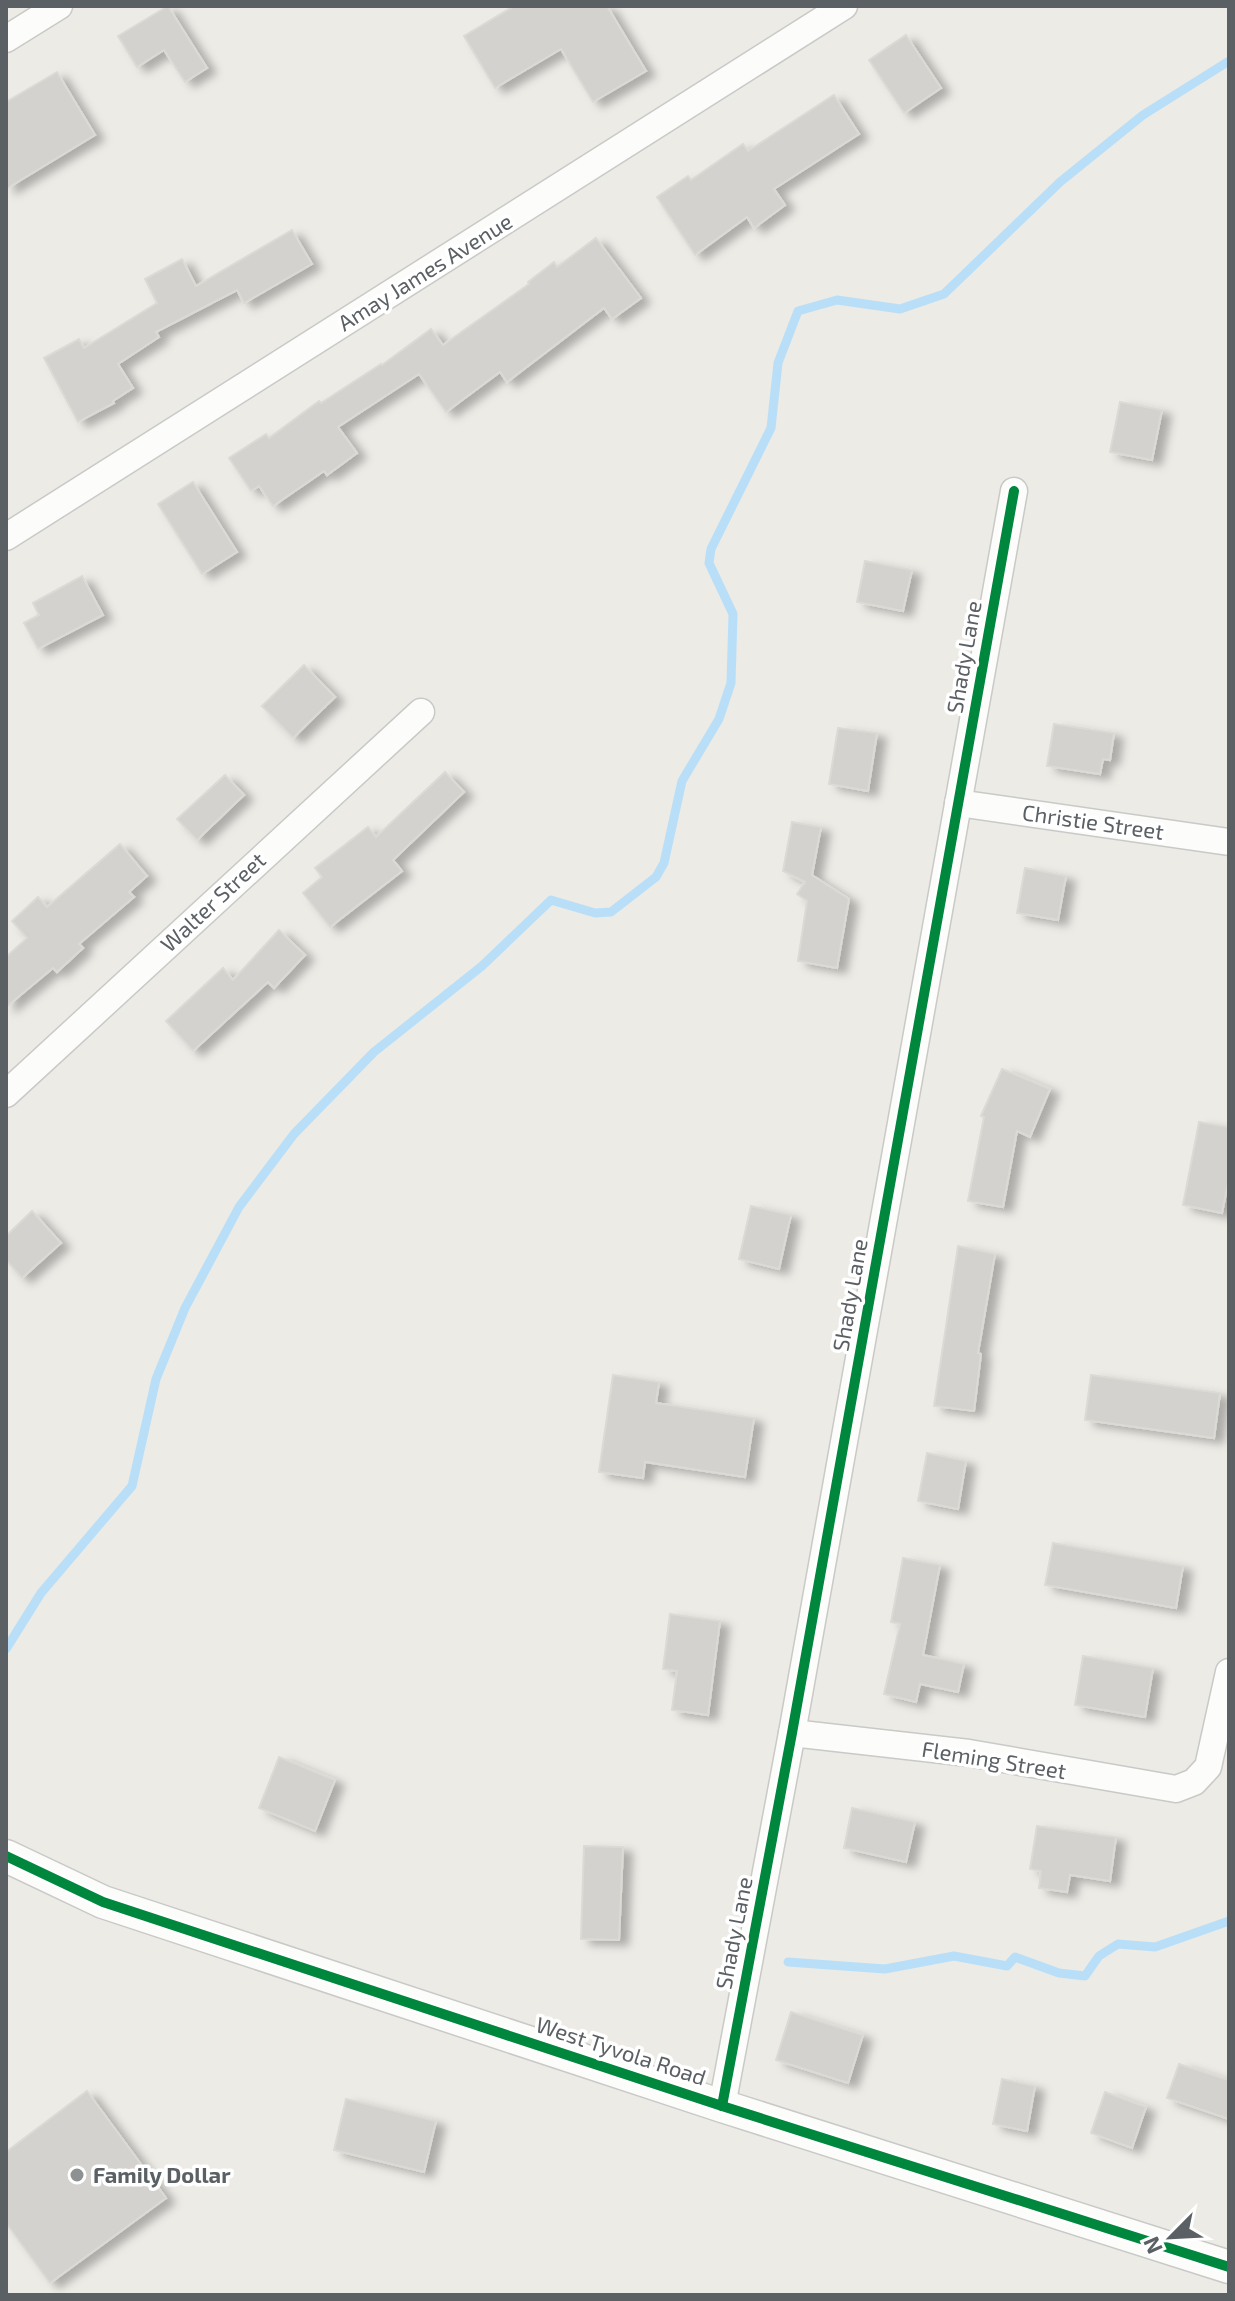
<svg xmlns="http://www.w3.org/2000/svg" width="1235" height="2301" viewBox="0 0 1235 2301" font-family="'Exo 2',sans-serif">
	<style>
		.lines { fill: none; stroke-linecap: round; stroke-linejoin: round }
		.stream { stroke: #b9dff8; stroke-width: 9 }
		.building { fill: #d3d2cf; stroke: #dcdad5; stroke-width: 2; filter: url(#shadow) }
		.minor-casing { stroke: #c9c9c8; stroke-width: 29 }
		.tertiary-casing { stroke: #c9c9c8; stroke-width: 35 }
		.minor { stroke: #fcfcfb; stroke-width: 26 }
		.tertiary { stroke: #fcfcfb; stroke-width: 32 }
		.cycleway-casing { stroke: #fff; stroke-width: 15 }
		.cycleway { stroke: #00873e; stroke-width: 10 }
		.poi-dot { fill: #8e9192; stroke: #fff; stroke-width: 3 }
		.labels { text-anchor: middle; stroke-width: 7; stroke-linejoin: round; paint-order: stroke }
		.street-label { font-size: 22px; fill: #5b6065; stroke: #fff }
		.poi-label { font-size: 22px; font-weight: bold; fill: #5b6065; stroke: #fff; text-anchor: start }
	</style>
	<defs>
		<filter id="shadow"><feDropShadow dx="9" dy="5" stdDeviation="4" flood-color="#0004"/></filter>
	</defs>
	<rect width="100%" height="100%" fill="#ecebe6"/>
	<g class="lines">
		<g class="stream">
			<polyline points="6,1649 41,1593 132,1486 156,1379 185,1308 239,1207 294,1134 374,1052 482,966 551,900 595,913 611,912 656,877 664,863 682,781 719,719 731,683 733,614 709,563 711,549 771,428 778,363 798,311 837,300 900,309 944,294 1060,182 1143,115 1229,61"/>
			<polyline points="788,1962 885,1969 954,1956 1007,1966 1015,1957 1059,1973 1085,1976 1099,1956 1118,1944 1155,1947 1229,1921"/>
		</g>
	</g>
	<g class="building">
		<polygon points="168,6 207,68 185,82 164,50 137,67 118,36"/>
		<polygon points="514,6 607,6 646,71 593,102 561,49 495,88 464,36"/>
		<polygon points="906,35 941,88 904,113 869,60"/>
		<polygon points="57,72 95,135 6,189 6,102"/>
		<polygon points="834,95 859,134 774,189 785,205 754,228 747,217 695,255 657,197 688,176 691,180 743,144 748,151"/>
		<polygon points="292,230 312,264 244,303 237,290 156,332 159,337 118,364 133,388 113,401 114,403 78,422 44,358 79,339 84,348 157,303 145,279 182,259 196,286"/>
		<polygon points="596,238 641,298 612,319 604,308 507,382 500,372 446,412 419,374 338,427 357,453 327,475 324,471 273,506 259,486 251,491 229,458 266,434 269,438 319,401 321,403 381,364 382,365 431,329 443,345 529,284 528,282 554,262 557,267"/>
		<polygon points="1120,402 1162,410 1152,460 1110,452"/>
		<polygon points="193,482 237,552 202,574 158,504"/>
		<polygon points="865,561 912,570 903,611 857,602"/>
		<polygon points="82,576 103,615 38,649 24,623 39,615 33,603"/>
		<polygon points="304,665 335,697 293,738 262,706"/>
		<polygon points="1054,724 1114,733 1110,760 1103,759 1100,774 1047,766"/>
		<polygon points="838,728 877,733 868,791 829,784"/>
		<polygon points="445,772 464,792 393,860 402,871 330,927 303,893 322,877 315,868 368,827 376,837"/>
		<polygon points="225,775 244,795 197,840 177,819"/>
		<polygon points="792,822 821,827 812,875 849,899 837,968 798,961 807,901 797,894 805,882 783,871"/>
		<polygon points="120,844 147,876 129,892 134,897 79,944 83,948 57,972 53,968 6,1007 6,957 27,938 12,921 38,897 47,907"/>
		<polygon points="1025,868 1066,876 1058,920 1017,913"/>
		<polygon points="279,930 305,955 274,988 268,982 193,1051 166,1021 223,968 233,980"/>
		<polygon points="1002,1069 1050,1089 1030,1137 1017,1131 1003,1207 968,1201 984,1117 981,1116"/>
		<polygon points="1199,1122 1229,1127 1229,1178 1222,1213 1183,1205"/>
		<polygon points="751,1206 791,1215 779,1269 739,1259"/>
		<polygon points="32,1211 61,1243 22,1278 6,1260 6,1236"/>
		<polygon points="958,1246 995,1254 978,1353 981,1354 974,1411 934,1406"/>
		<polygon points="613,1375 659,1382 656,1403 754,1418 745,1477 645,1462 643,1478 599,1472"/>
		<polygon points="1091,1375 1220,1393 1214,1438 1085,1420"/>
		<polygon points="927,1453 966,1461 958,1509 918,1501"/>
		<polygon points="1053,1543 1183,1566 1176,1608 1045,1585"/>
		<polygon points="903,1558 940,1565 923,1655 964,1664 958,1692 920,1684 916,1702 884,1694 900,1624 891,1622"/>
		<polygon points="670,1614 720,1621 708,1715 672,1710 677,1671 663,1669"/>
		<polygon points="1083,1656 1153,1668 1145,1717 1075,1705"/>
		<polygon points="279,1757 335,1780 315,1831 259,1808"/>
		<polygon points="852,1808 915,1822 906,1862 844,1848"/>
		<polygon points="1037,1826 1116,1837 1110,1881 1070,1875 1067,1892 1039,1888 1041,1871 1030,1869"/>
		<polygon points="584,1846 623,1847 619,1940 581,1939"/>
		<polygon points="791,2012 863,2035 848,2083 776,2060"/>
		<polygon points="1179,2064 1229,2080 1229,2119 1167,2098"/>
		<polygon points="1002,2079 1035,2086 1027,2131 993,2124"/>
		<polygon points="87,2091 166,2198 50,2283 6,2223 6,2152"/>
		<polygon points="1105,2092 1146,2107 1132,2148 1091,2133"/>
		<polygon points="346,2099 436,2121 424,2172 334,2150"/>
	</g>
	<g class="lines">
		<defs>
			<g id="minor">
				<polyline points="6,39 59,6"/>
				<polyline points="6,537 844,6"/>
				<polyline points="958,803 1229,842"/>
				<polyline points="6,1094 421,712"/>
				<polyline points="792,1733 969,1753 1176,1789 1194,1782 1208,1767 1229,1672"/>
				<polyline points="722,2106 792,1733 1014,491"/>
			</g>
			<polyline id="tertiary" points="6,1856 103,1902 722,2106 1229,2267"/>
		</defs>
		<use href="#minor" class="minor-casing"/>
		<use href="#tertiary" class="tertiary-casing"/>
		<use href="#minor" class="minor"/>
		<use href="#tertiary" class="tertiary"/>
		<defs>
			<g id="cycleway">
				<polyline points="6,1856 103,1902 722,2106 1229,2267"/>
				<polyline points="722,2106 792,1733 1014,491"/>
			</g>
		</defs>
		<use href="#cycleway" class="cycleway-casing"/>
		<use href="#cycleway" class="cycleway"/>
	</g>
	<circle class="poi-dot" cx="77" cy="2175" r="8"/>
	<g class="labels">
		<g class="street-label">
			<text transform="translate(425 272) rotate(-32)" y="8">Amay James Avenue</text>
			<text transform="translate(964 657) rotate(-80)" y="8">Shady Lane</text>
			<text transform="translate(1093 822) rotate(8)" y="8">Christie Street</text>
			<text transform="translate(213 902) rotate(-43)" y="8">Walter Street</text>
			<text transform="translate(850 1295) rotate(-80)" y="8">Shady Lane</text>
			<text transform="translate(994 1760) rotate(9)" y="8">Fleming Street</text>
			<text transform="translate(734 1933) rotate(-79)" y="8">Shady Lane</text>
			<text transform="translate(621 2051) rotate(18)" y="8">West Tyvola Road</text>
		</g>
		<g class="poi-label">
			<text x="93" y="2183">Family Dollar</text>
		</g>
	</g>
	<rect width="1235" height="2301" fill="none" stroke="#5b6065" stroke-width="16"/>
	<g transform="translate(1171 2237) rotate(246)" stroke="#ffffff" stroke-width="6" paint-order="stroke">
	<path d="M0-6L14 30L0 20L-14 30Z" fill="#5b6065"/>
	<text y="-12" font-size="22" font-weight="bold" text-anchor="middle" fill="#5b6065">N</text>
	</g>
</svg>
